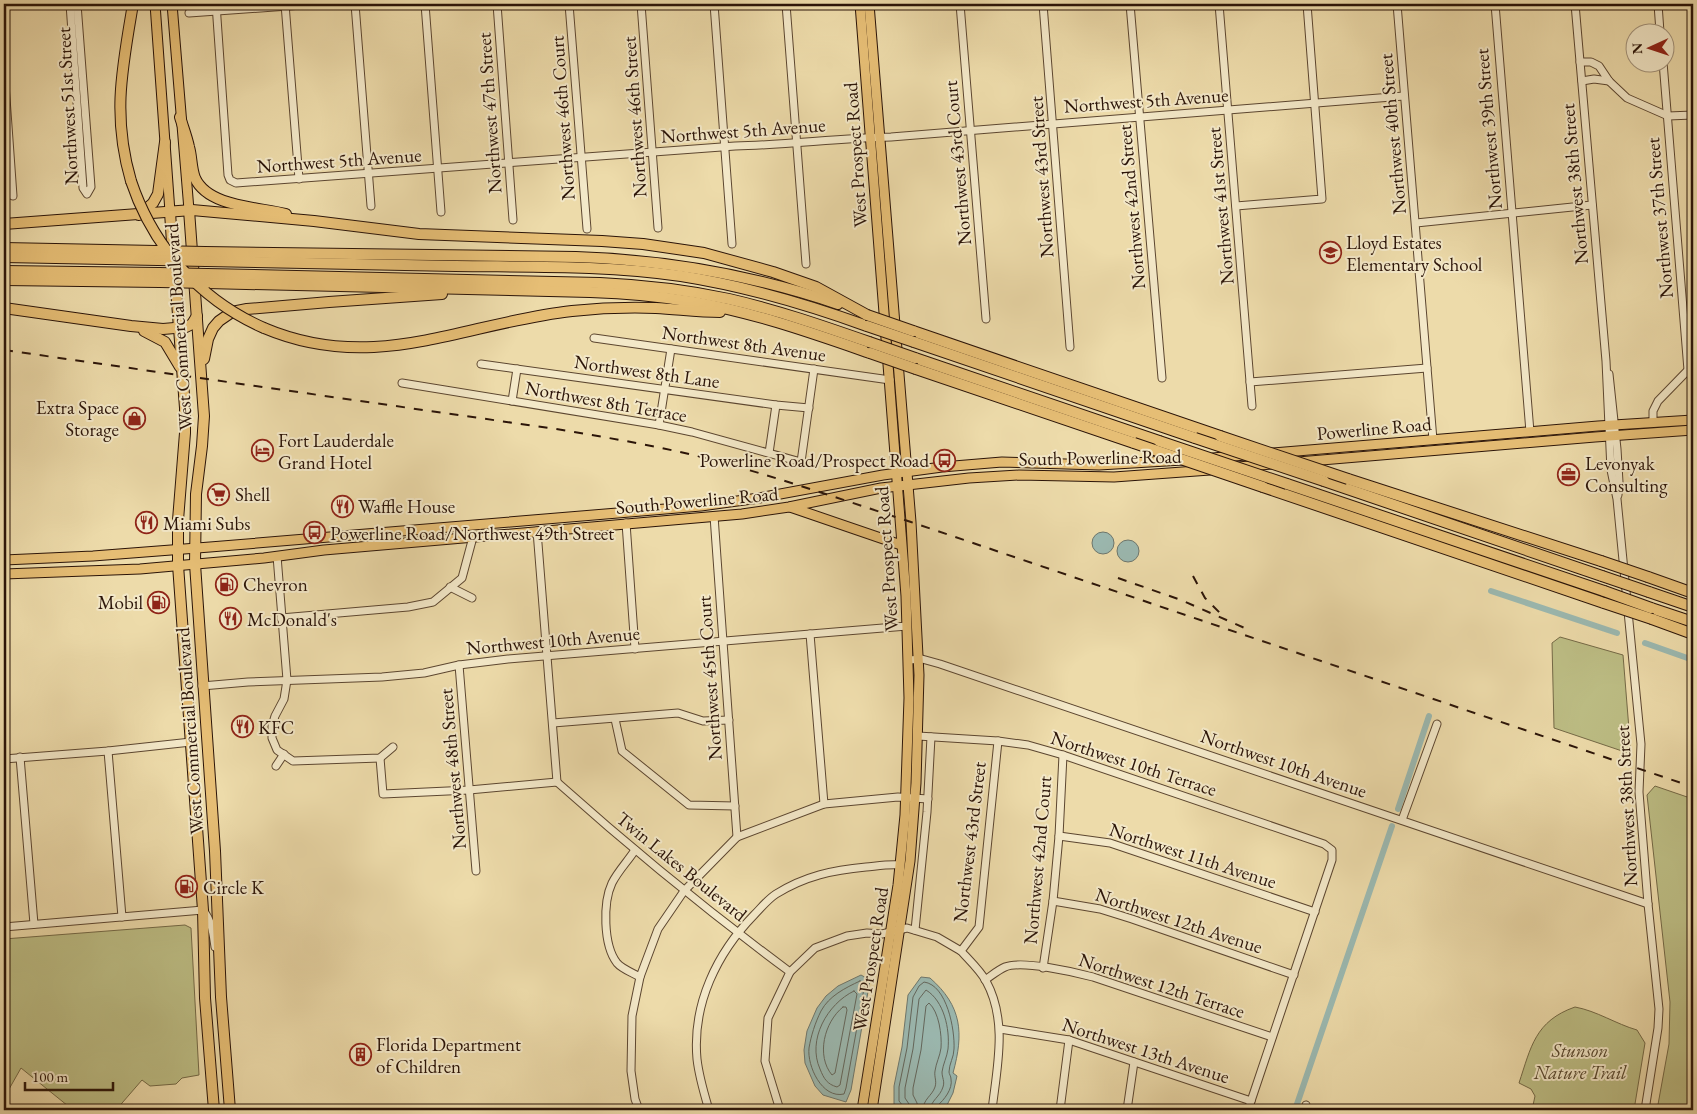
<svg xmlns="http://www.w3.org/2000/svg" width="1697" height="1114" viewBox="0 0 1697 1114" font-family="'EB Garamond',serif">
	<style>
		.green { fill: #bdbe85; stroke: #746946 }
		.water { fill: #9bb9b1; stroke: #6e776d }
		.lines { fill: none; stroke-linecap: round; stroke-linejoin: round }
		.shore { stroke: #63665c; stroke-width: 1 }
		.canal { stroke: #9bb9b1; stroke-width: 6 }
		.minor-casing { stroke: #5c4630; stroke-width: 9 }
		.major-casing { stroke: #2b1408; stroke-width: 11 }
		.highway-casing { stroke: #2b1408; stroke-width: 12 }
		.minor { stroke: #f3e8c8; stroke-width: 7 }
		.major { stroke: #e6be75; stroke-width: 9 }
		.highway { stroke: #e6be75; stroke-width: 10 }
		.rail { stroke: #2b1408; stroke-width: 2; stroke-dasharray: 9 9; stroke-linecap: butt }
		.highway-bridge-casing { stroke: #2b1408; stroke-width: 12; stroke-linecap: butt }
		.highway-bridge { stroke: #e6be75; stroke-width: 10 }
		.labels { text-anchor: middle; stroke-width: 4; stroke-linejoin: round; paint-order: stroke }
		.street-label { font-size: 19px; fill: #2b1408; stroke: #f3e8c8 }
		.poi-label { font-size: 19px; fill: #2b1408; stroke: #f3e8c8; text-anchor: start }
		.park-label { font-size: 19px; font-style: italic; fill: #57472e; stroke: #f3e8c8 }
	</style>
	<rect width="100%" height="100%" fill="#eddbaa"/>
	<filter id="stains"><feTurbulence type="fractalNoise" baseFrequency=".004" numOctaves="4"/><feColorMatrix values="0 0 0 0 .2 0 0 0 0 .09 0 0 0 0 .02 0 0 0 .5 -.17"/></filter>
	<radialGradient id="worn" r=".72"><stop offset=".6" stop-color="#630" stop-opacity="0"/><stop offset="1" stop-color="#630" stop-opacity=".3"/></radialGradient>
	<g class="green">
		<polygon points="1560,637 1623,655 1631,754 1554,728 1552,643"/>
		<polygon points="1655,786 1693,799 1693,1110 1657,1110 1669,1044 1670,1002 1647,795"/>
		<polygon points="185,925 191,928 199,1075 182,1078 176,1084 150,1086 142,1080 116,1110 73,1110 21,1068 4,1098 4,939"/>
		<path d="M1575,1007C1597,1011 1616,1024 1637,1030L1645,1043L1634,1110H1532L1535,1096L1531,1089L1519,1083C1531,1047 1535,1021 1575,1007Z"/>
	</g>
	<g class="water">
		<circle cx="1103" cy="543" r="11"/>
		<circle cx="1128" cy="551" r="11"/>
		<polygon points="861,975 870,980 851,1090 846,1102 823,1095 815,1086 805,1063 804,1050 807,1031 817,1008 826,996 838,986"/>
		<path d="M921,977L930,978C962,1006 964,1033 953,1073L957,1076L953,1093L946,1107L931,1110H902L894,1104V1086L902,1047L908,995Z"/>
	</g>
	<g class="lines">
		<g class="shore">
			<path d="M860,981L865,984L863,994L846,1088L844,1094C822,1099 807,1066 809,1048C811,1036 815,1023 821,1011C829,996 845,988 860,981Z"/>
			<path d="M854,991L857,994L840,1085L837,1087C827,1084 824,1079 820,1069C807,1040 827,1004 854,991Z"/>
			<path d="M843,1007H846L847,1010L835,1073L832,1075C816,1056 824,1022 843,1007Z"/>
			<path d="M904,1110L903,1106L899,1101V1087L907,1048L913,997L919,986L924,982C947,985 955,1030 954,1049C954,1057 949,1064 949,1072C949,1074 951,1076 951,1079C953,1089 944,1100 937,1106V1110"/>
			<path d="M910,1110L909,1104L905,1098V1088L913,1049L919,999L926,990C944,1001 950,1029 948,1049C947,1057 943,1064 942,1072C942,1078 945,1081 943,1087C940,1097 931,1100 930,1110"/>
			<path d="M918,1110L917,1103L913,1095V1088L921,1050L926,1006L929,1003C939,1012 942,1035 941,1048C940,1056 936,1063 935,1071C934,1077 937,1081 935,1087C932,1096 923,1099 923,1110"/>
		</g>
		<g class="canal">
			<polyline points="1491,591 1617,633"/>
			<polyline points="1645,643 1693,660"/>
			<polyline points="1398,809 1429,716"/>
			<polyline points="1295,1110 1392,826"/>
		</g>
		<defs>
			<g id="minor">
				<polyline points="70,4 83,188 87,194 91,187 77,4"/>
				<path d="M216,4L228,175L230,180L236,183L735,146C787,145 839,138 891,137L1404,96"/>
				<polyline points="285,4 299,179"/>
				<polyline points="355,4 371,206"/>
				<polyline points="425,4 441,212"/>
				<polyline points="497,4 513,220"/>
				<polyline points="569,4 587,229"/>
				<polyline points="641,4 658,228"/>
				<polyline points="714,4 732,244"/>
				<polyline points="786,4 806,264"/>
				<polyline points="960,4 986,319"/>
				<polyline points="1043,4 1070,347"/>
				<polyline points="1130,4 1162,378"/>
				<polyline points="1219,4 1252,406"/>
				<polyline points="1397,4 1433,440"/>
				<polyline points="1495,4 1530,432"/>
				<polyline points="1575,4 1606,361 1611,470 1617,499 1641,744 1639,792 1648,904 1659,1009 1658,1028 1645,1110"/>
				<polyline points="1658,4 1660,32"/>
				<polyline points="189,13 316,4"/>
				<polyline points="1580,62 1591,62 1599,66 1609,81 1627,98 1668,116 1693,115"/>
				<polyline points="1663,62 1688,370"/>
				<polyline points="4,70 13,196"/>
				<polyline points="1582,81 1594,79 1609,81"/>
				<polyline points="1236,206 1322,199 1307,4"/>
				<polyline points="1416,223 1592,205"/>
				<polyline points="594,338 890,380"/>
				<polyline points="481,364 776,405 809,408"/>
				<polyline points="1609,374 1617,449 1619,482 1618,495"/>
				<polyline points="1250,382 1427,368"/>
				<polyline points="402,383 659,425 692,432 801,462 814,369"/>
				<polyline points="512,401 517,369"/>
				<polyline points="1653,422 1653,411 1658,401 1693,365"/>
				<polyline points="659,425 671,349"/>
				<polyline points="769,453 776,405"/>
				<polyline points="714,516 737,837"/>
				<polyline points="626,523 635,649"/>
				<polyline points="537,531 557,782"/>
				<polyline points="277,556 287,680 284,699 275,716 272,726 272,738 277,750 293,761 380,758 393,747"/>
				<polyline points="450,587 472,598"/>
				<polyline points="281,618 408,607 433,602 462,578 473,537"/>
				<polyline points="810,634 824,804"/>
				<polyline points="909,660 922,659 940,664 1648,904"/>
				<polyline points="459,665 476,871"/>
				<polyline points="202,686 248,682 382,677 424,673 459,665 508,659 907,626"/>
				<polyline points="615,719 622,751 689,805 735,806"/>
				<polyline points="553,723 678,713 703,721 729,720"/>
				<polyline points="918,736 998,741 1028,745 1063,755 1324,844 1332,850 1332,860 1248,1110"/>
				<polyline points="108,751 122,917"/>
				<polyline points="20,757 34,924"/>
				<polyline points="380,758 383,794 469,790 557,782"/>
				<polyline points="4,759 108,751 191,742"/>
				<polyline points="276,766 284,754"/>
				<path d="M557,782C632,849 709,912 790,972"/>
				<polyline points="1402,820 1437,724"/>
				<polyline points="1059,836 1110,843 1315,912"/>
				<path d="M635,850C628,861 618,871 612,883C603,902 603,945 617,963C622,969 633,973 640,977"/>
				<polyline points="1053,901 1100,909 1132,919 1294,975"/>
				<path d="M4,927L203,910C212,921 213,934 215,947"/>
				<polyline points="915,930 927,812 931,737"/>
				<polyline points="1043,968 1053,901 1059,836 1063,755"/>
				<path d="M985,980C991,976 998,970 1005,967C1022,960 1074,972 1093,977L1272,1037"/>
				<polyline points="1000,1029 1069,1040 1251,1101"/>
				<polyline points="639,1110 635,1099 631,1071 632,1016 640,977 658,929 684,891 737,837 824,804 898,797 928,799"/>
				<path d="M709,1110C704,1093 699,1077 697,1059C692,1004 717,953 754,915C761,908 768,899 776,894C805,876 833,870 866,867C877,866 889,864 900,865"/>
				<polyline points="780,1110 765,1061 768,1018 790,972 815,948 847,936 867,933 882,934 907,928 937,937 961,951"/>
				<path d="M992,1110C997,1067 1008,1021 986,981C980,970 969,960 961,951L979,927L998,741"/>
				<polyline points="1060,1110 1069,1040"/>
				<polyline points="1127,1110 1134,1062"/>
				<polyline points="1305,1110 1306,1105"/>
			</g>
			<g id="major">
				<polyline points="155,4 170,212"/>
				<polyline points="172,4 189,210"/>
				<polyline points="860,4 906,596 909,698 905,815 898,885 862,1110"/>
				<polyline points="869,4 911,522 919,675 916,783 910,861 872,1110"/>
				<polyline points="1273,453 1598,426 1693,420"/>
				<polyline points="1213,458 1245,455"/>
				<polyline points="1298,462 1595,437 1693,430"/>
				<polyline points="1238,467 1272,464"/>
				<polyline points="790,507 901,545"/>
				<polyline points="4,560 93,556 210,547 701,506 759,498 883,475 942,467 1002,462 1099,465 1183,460"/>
				<polyline points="4,574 140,569 264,558 324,550 742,514 789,507 881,488 969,478 1019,475 1114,477 1210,470"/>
			</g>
			<g id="highway">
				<path d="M180,117C183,127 187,137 189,147C192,157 191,168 195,178C208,207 258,207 286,214"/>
				<path d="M131,181C112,116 122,69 133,4"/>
				<polyline points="189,210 204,416 202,446 196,494 195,564 215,851 221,997 230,1110"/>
				<polyline points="170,212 173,258"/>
				<polyline points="139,215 153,203 158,194 165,142"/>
				<polyline points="4,224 192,210 314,221 419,234 602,241 643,244 704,253 773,272 816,287 867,315"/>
				<polyline points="4,248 157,251"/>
				<path d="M205,252L576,257C665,260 753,275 838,304"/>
				<polyline points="4,257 158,260"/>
				<path d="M206,261C289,263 372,265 455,266C531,267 606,265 681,276C745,286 806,304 867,326"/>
				<polyline points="4,271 159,273"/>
				<path d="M207,274L600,283C643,285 687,290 729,299C777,310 823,326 869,342"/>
				<polyline points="175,275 185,408 185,433 178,520 178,565 203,910 205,998 214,1110"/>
				<polyline points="4,280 160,282"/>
				<path d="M207,283L590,292C624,293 659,296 693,302C753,312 812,333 870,353"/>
				<polyline points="4,308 131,326 163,329 186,327 192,324 197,316"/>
				<path d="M264,328C375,375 463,323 572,311C600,308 628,307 656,308C677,309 698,312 720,312"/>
				<polyline points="144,331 165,342 180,367"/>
				<polyline points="913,331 1220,436"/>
				<polyline points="914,342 1195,438"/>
				<polyline points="915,358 1159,441"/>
				<polyline points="204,359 208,339 213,328 219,321 232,312 247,309 329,302 442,294"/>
				<polyline points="916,369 1134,443"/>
				<polyline points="1348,479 1601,561"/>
				<polyline points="1324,481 1602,576"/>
				<polyline points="1287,484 1604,591"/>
				<polyline points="1263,487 1604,603"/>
				<polyline points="1648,577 1693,593"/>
				<polyline points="1649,592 1693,607"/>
				<polyline points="1651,608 1693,622"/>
				<polyline points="1652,619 1693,634"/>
			</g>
		</defs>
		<use href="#minor" class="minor-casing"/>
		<use href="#major" class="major-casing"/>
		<use href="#highway" class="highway-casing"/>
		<use href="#minor" class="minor"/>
		<use href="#major" class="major"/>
		<use href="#highway" class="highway"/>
		<g class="rail">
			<path d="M4,350L556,429C610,438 664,447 717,461C783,479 846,501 911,522L1693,787"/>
			<polyline points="1193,576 1205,598 1220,613"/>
			<polyline points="1118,578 1181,600 1247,629"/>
		</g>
		<defs>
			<g id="highway-bridge">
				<path d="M131,181C153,247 200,300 264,328"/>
				<polyline points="157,251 205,252"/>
				<polyline points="158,260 206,261"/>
				<polyline points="159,273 207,274"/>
				<polyline points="160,282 207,283"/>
				<polyline points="867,315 913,331"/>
				<polyline points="867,326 914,342"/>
				<polyline points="869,342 915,358"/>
				<polyline points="870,353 916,369"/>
				<polyline points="1220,436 1348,479"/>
				<polyline points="1195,438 1324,481"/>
				<polyline points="1159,441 1287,484"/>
				<polyline points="1134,443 1263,487"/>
				<polyline points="1601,561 1648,577"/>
				<polyline points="1602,576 1649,592"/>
				<polyline points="1604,591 1651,608"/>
				<polyline points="1604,603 1652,619"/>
			</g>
		</defs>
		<use href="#highway-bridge" class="highway-bridge-casing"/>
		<use href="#highway-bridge" class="highway-bridge"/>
	</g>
	<defs>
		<symbol id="school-ring" viewBox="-11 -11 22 22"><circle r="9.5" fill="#f3e8c8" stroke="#8f2418" stroke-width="1.5"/><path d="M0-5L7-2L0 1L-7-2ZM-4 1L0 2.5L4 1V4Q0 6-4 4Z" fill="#8f2418"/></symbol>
		<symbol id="shop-ring" viewBox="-11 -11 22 22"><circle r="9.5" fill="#f3e8c8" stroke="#8f2418" stroke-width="1.5"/><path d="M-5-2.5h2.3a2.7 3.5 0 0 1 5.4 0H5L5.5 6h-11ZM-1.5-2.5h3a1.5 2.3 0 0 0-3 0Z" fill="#8f2418"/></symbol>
		<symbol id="hotel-ring" viewBox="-11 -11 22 22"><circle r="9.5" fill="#f3e8c8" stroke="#8f2418" stroke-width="1.5"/><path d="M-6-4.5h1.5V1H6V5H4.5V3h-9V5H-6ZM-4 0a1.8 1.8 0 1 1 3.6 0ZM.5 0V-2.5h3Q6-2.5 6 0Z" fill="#8f2418"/></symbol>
		<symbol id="bus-ring" viewBox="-11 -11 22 22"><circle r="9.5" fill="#f3e8c8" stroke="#8f2418" stroke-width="1.5"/><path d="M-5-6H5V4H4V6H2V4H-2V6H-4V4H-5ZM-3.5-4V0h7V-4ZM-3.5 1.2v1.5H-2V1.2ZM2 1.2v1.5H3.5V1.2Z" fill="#8f2418"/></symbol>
		<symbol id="office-ring" viewBox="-11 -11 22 22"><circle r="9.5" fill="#f3e8c8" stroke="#8f2418" stroke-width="1.5"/><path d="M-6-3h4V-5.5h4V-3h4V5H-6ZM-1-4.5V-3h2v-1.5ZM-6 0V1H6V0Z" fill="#8f2418"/></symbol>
		<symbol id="supermarket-ring" viewBox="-11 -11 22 22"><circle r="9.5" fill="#f3e8c8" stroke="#8f2418" stroke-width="1.5"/><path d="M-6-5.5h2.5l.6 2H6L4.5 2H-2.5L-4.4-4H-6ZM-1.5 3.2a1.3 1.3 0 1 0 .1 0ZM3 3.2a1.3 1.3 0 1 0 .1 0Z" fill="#8f2418"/></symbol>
		<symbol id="restaurant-ring" viewBox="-11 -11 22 22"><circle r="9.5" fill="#f3e8c8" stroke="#8f2418" stroke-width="1.5"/><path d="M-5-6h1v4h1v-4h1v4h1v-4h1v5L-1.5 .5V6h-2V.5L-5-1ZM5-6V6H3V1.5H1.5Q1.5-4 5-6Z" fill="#8f2418"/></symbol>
		<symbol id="fuel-ring" viewBox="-11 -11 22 22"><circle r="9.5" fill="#f3e8c8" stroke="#8f2418" stroke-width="1.5"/><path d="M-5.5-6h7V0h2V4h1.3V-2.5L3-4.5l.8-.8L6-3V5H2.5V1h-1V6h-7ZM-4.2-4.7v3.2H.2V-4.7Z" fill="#8f2418"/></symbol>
		<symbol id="building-ring" viewBox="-11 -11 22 22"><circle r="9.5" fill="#f3e8c8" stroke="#8f2418" stroke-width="1.5"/><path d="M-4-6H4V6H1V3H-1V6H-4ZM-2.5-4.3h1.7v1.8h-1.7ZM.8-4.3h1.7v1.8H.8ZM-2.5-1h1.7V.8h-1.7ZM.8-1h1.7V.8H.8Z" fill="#8f2418"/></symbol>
	</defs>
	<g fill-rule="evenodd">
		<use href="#school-ring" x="1318" y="240" width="25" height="25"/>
		<use href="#shop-ring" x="122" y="406" width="25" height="25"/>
		<use href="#hotel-ring" x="250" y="438" width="25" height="25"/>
		<use href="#bus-ring" x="932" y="448" width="25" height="25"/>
		<use href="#office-ring" x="1556" y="462" width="25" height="25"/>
		<use href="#supermarket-ring" x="206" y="482" width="25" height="25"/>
		<use href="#restaurant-ring" x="330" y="494" width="25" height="25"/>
		<use href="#restaurant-ring" x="134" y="510" width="25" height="25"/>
		<use href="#bus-ring" x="302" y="520" width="25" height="25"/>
		<use href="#fuel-ring" x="214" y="572" width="25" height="25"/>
		<use href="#fuel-ring" x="146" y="590" width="25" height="25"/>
		<use href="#restaurant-ring" x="218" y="606" width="25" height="25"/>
		<use href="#restaurant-ring" x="230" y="714" width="25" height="25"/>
		<use href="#fuel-ring" x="174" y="874" width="25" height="25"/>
		<use href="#building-ring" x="348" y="1042" width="25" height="25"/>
	</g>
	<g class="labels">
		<g class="street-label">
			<text transform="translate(1146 100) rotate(-4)" y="7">Northwest 5th Avenue</text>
			<text transform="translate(67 106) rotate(-93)" y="7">Northwest 51st Street</text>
			<text transform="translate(489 113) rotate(-94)" y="7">Northwest 47th Street</text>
			<text transform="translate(634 117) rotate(-94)" y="7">Northwest 46th Street</text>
			<text transform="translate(562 118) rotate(-94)" y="7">Northwest 46th Court</text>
			<text transform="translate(1488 129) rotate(-95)" y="7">Northwest 39th Street</text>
			<text transform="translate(743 130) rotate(-4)" y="7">Northwest 5th Avenue</text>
			<text transform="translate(1392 134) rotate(-95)" y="7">Northwest 40th Street</text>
			<text transform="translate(855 155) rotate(-94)" y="7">West Prospect Road</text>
			<text transform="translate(339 160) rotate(-4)" y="7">Northwest 5th Avenue</text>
			<text transform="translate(957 163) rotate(-95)" y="7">Northwest 43rd Court</text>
			<text transform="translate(1041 177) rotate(-94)" y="7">Northwest 43rd Street</text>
			<text transform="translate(1574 184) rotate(-95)" y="7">Northwest 38th Street</text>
			<text transform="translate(1220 206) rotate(-95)" y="7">Northwest 41st Street</text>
			<text transform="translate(1131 207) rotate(-95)" y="7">Northwest 42nd Street</text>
			<text transform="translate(1659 218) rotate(-95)" y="7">Northwest 37th Street</text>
			<text transform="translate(178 327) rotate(-94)" y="7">West Commercial Boulevard</text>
			<text transform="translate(744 343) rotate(8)" y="7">Northwest 8th Avenue</text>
			<text transform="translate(647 371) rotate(8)" y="7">Northwest 8th Lane</text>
			<text transform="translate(606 401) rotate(10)" y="7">Northwest 8th Terrace</text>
			<text transform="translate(1374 428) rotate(-5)" y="7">Powerline Road</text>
			<text transform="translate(1100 457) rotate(-1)" y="7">South Powerline Road</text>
			<text transform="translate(697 500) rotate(-5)" y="7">South Powerline Road</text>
			<text transform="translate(886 559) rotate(-94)" y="7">West Prospect Road</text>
			<text transform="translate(553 640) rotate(-5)" y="7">Northwest 10th Avenue</text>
			<text transform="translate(709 678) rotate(-94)" y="7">Northwest 45th Court</text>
			<text transform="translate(189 731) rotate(-94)" y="7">West Commercial Boulevard</text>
			<text transform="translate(1134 763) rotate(18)" y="7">Northwest 10th Terrace</text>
			<text transform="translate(1284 763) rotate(19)" y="7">Northwest 10th Avenue</text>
			<text transform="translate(452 769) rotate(-95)" y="7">Northwest 48th Street</text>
			<text transform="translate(1626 806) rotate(-93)" y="7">Northwest 38th Street</text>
			<text transform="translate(969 842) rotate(-83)" y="7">Northwest 43rd Street</text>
			<text transform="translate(1193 855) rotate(18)" y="7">Northwest 11th Avenue</text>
			<text transform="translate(1037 860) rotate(-85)" y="7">Northwest 42nd Court</text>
			<text transform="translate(682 866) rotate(39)" y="7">Twin Lakes Boulevard</text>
			<text transform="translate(1179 920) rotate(18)" y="7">Northwest 12th Avenue</text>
			<text transform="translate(870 959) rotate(-81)" y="7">West Prospect Road</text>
			<text transform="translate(1162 985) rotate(18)" y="7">Northwest 12th Terrace</text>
			<text transform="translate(1146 1050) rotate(18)" y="7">Northwest 13th Avenue</text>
		</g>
		<g class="poi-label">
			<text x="1346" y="249">Lloyd Estates<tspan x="1346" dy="22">Elementary School</tspan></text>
			<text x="119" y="414" text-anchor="end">Extra Space<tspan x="119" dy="22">Storage</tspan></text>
			<text x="278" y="447">Fort Lauderdale<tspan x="278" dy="22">Grand Hotel</tspan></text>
			<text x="929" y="467" text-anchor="end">Powerline Road/Prospect Road</text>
			<text x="1585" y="470">Levonyak<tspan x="1585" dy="22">Consulting</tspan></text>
			<text x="235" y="501">Shell</text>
			<text x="358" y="513">Waffle House</text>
			<text x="163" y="530">Miami Subs</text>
			<text x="330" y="540">Powerline Road/Northwest 49th Street</text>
			<text x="243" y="591">Chevron</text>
			<text x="143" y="609" text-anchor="end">Mobil</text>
			<text x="247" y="626">McDonald's</text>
			<text x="258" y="734">KFC</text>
			<text x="203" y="894">Circle K</text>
			<text x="376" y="1051">Florida Department<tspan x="376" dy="22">of Children</tspan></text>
		</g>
		<g class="park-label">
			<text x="1580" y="1057">Stunson<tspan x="1580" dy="22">Nature Trail</tspan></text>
		</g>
	</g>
	<rect width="1697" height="1114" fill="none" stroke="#eddbaa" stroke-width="20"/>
	<rect x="5" y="5" width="1687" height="1104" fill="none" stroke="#2b1408" stroke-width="2.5"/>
	<rect x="10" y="10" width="1677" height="1094" fill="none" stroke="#2b1408"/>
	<g transform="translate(1650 48) rotate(267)"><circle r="24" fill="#f3e8c8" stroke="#a3937b"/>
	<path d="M0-4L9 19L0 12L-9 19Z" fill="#8f2418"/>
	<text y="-8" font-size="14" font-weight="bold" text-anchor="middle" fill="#2b1408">N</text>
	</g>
	<path d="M25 1082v8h88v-8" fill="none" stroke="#2b1408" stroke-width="2.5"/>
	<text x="32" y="1082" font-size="15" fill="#2b1408" stroke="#f3e8c8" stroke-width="4" paint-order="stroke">100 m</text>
	<rect width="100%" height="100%" filter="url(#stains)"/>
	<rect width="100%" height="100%" fill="url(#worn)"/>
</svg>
